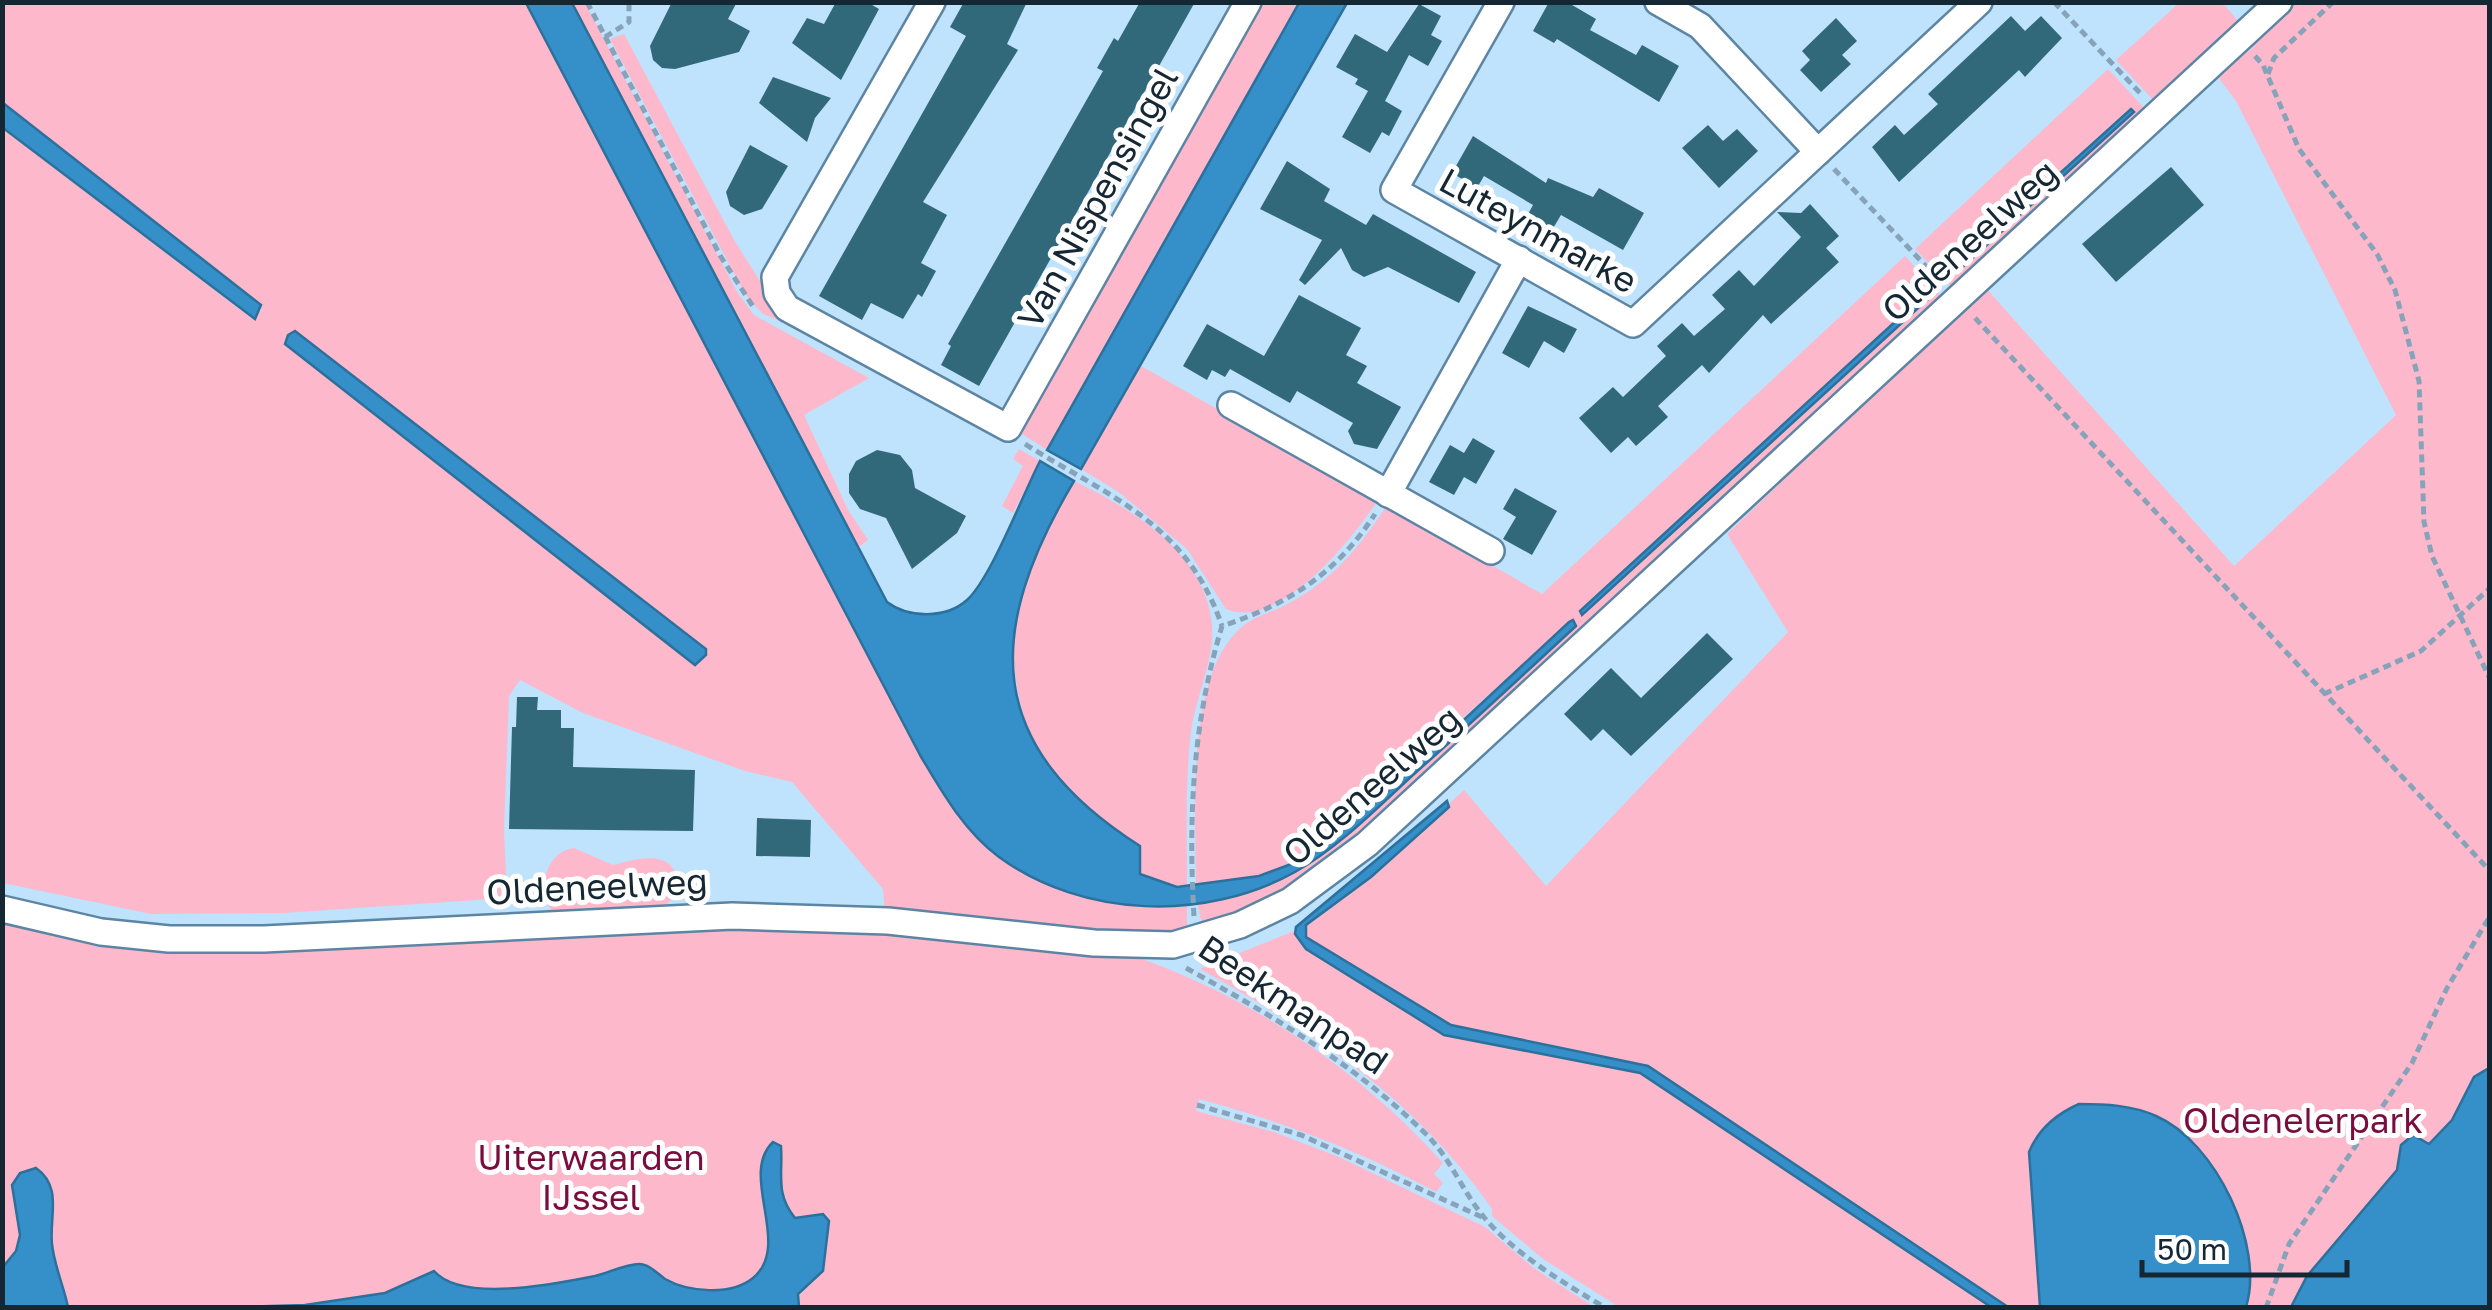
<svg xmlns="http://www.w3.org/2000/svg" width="2492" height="1310" viewBox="0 0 2492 1310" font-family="'Golos Text',sans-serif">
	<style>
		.green { fill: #fdb9cb; fill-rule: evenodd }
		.water { fill: #358fc9; stroke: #2c709c; stroke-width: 2.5 }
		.building { fill: #31697b }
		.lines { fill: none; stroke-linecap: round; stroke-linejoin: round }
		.street-casing { stroke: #5c85a4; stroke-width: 30 }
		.path { stroke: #86a3b9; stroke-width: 5; stroke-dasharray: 8 5; stroke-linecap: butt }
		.street { stroke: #fff; stroke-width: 25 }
		.labels { text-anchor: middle; stroke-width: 10; stroke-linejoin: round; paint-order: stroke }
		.street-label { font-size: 35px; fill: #162734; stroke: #fefefe }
		.park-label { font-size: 35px; fill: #7b0d3e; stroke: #fefefe }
	</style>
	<rect width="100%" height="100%" fill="#bfe2fd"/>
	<g class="green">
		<path d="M3,3H526L944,796C1003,875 1088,915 1187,903V932L1119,935L885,914L883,889L792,782L745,771L583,713L520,680L509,696L504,830L507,898L283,913L151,914L3,883L2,128L251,318L262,310L3,103ZM284,340L698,664L285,344Z"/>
		<polygon points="572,3 585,3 737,292 754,315 869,378 804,415 848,510 868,540 859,547"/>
		<polygon points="1259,3 1299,3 1047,450 1022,434 1021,423"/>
		<polygon points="2179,3 2223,3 2242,26 2157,104 2116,60"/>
		<polygon points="2293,3 2489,3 2489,1307 2008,1307 1648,1066 1451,1025 1307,937 1306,925 1371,877 1464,790 1546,886 1788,632 1727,534 1985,287 2234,566 2396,415 2236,101 2215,73 2242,48 2247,52 2253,48 2249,44 2253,39"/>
		<polygon points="624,34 734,240 787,324 763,314 745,294 610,39"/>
		<path d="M2108,69L2148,112L1955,291L1915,249ZM2130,109L2133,113L1958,271L1955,269Z"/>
		<path d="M1905,256L1945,300L1400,805L1306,882L1203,928L1197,902L1251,890L1311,862L1379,807L1575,626V621L1569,622L1315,852L1259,876L1196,884C1196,817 1183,662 1250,621C1262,614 1278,610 1291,602C1334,579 1361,545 1387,505L1542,594ZM1923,296L1926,300L1581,615L1580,611Z"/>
		<path d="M1141,366L1378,500C1354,537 1279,632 1226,609L1187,549L1120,493L1081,469Z"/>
		<polygon points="1019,449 1040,461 1013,513 1002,506 1023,466 1013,459"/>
		<path d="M1074,481C1132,509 1206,553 1212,625C1215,658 1196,697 1191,731C1185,782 1187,834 1187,885C1172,888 1151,885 1140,875V846C1116,831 1093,817 1072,797C1009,735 999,633 1033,554C1044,529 1060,505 1074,481Z"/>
		<path d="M574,848L613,865C638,858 677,847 679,888L663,910L557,915C534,898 543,852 574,848Z"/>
		<path d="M772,914L1133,956C1249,995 1361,1071 1443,1163L1434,1174L1443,1183L1436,1192C1359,1150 1283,1122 1199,1099L1196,1111L1274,1132L1339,1157L1485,1227L1535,1269L1594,1307H3L2,918L75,936Z"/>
		<path d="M1294,931L1306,949L1444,1035L1640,1073L1991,1307H1619L1543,1259L1492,1216V1209C1416,1099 1315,1033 1200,969Z"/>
	</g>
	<g class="water">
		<path d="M526,3H572L887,602C908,618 946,619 967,600C991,578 1023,494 1040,461L1074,481C985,631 982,745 1140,846V874L1177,887L1259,876L1302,860L1381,797L1569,622L1573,620L1576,626C1522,676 1468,726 1413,775C1376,809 1339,847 1295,872C1205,922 1083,918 999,857C964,831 942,792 920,755Z"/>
		<polygon points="1299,3 1347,3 1081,469 1047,450"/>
		<polygon points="3,103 261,305 255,319 3,128"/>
		<polygon points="2131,109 2134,112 1957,272 1954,269"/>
		<polygon points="1923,296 1927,300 1582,615 1580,611"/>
		<polygon points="295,331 706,649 706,655 695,665 285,344 288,335"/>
		<polygon points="1447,801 1449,807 1371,877 1306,925 1306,937 1451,1025 1648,1066 2008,1307 1991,1307 1640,1073 1444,1035 1306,949 1295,934 1296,927"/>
		<polygon points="2489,1068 2489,1307 2291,1307 2307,1276 2397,1170 2401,1145 2413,1135 2429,1144 2452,1120 2474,1077"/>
		<path d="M2079,1104C2105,1104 2132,1105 2156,1116C2216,1142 2265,1246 2246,1307H2040L2029,1152C2039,1128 2056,1114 2079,1104Z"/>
		<path d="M773,1142L781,1146C783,1174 775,1194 795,1218L823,1214L829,1221L823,1271L798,1294L799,1307H237L305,1305L385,1293L434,1271C462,1303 555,1284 595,1276C608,1273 626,1264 639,1264C649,1264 658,1274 665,1279C688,1292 731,1296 753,1278C793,1245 738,1175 773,1142Z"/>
		<path d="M36,1168C63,1187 49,1217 52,1244C54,1265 64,1287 68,1307H3V1267L16,1251L20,1235L12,1185L20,1173Z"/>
	</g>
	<g class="building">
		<polygon points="672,2 737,2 728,19 750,31 739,52 675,69 662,68 653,60 650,46"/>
		<polygon points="836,2 867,2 879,9 841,80 792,43 807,18 824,24"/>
		<polygon points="964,2 1027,2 1007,44 1018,50 923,202 947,215 921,263 936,271 922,297 918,294 903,319 871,303 862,320 819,296 966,36 950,27"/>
		<polygon points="1140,2 1195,2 979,386 941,365 951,346 948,344 1103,71 1097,68 1114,38 1118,41"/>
		<polygon points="1549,2 1567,2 1596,19 1590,30 1636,55 1642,45 1679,66 1659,102 1557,39 1554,43 1533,31"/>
		<polygon points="1419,4 1441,16 1431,35 1442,41 1428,66 1409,55 1385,101 1402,111 1389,136 1382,132 1370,153 1342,137 1368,91 1355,84 1358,79 1336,67 1355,34 1387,52"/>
		<polygon points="2011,16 2025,31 2041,16 2062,38 2025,77 2019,70 1899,182 1872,147 1895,125 1904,135 1938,104 1928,94"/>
		<polygon points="1836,18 1857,41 1842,55 1851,64 1821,92 1800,70 1810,60 1802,51"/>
		<polygon points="773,77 831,98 815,118 807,142 759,103"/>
		<polygon points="1708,125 1723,141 1737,129 1758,151 1719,188 1682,148"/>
		<polygon points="1473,136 1546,183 1548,178 1593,197 1599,188 1644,213 1623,250 1561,215 1552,230 1527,216 1533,205 1484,176 1477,188 1452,173"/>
		<polygon points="750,145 788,166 762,209 744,215 730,206 726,192"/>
		<polygon points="1287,161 1330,189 1324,201 1366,225 1373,214 1476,272 1459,303 1388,267 1364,277 1352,270 1341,248 1305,285 1299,280 1322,240 1260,209"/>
		<polygon points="2171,167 2204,205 2116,282 2082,244"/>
		<polygon points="1810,204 1839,236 1826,248 1839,262 1771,324 1763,315 1709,373 1702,365 1658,406 1668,417 1636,446 1628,437 1611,453 1579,418 1613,387 1623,397 1666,356 1657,346 1682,323 1694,336 1725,309 1712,295 1739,270 1754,286 1801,237 1777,212 1801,213"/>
		<polygon points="1299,295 1361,328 1346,355 1367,366 1357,383 1401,407 1377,449 1354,444 1348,431 1353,423 1297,391 1290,403 1230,369 1225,377 1212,370 1207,380 1183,366 1207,324 1264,356"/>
		<polygon points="1528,306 1577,329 1564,353 1544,341 1529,368 1502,353"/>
		<polygon points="1473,438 1495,451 1476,484 1464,477 1454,495 1429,482 1450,445 1464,453"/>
		<polygon points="877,450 900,455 912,470 915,488 966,516 957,533 912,569 886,518 860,509 849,493 849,474 856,461"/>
		<polygon points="1515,488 1557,511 1532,555 1503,539 1516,517 1503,509"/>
		<polygon points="1707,633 1733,659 1631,756 1603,729 1591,741 1564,714 1611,668 1641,698"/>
		<polygon points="517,697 538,697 537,710 561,710 561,728 574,728 573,767 695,770 693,831 509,829 512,727 516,727"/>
		<polygon points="757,818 811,820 810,857 756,856"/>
	</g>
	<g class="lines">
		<defs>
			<g id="street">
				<polyline points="932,2 775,277 777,293 787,308 1008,428 1248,2"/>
				<polyline points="1501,2 1394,190 1633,324 1979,2"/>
				<polyline points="1658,2 1700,26 1818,152"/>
				<polyline points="1231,405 1491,551"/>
				<polyline points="1388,494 1519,259"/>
				<polyline points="2,909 101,932 169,939 264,939 732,916 888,921 1094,943 1173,945 1240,925 1290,901 1367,844 2279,2"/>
			</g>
		</defs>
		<use href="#street" class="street-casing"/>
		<g class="path">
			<polyline points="587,2 721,257 754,308"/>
			<polyline points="2054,2 2141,94"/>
			<polyline points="605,37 629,22 629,2"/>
			<polyline points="2255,56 2263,65 2299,149 2377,254 2395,290 2419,381 2424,522 2432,556 2490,679"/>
			<polyline points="2268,74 2274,58 2333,2"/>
			<polyline points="1834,169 1940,281"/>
			<polyline points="1975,318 2490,871"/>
			<path d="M1025,444C1109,497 1187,523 1222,626"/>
			<polyline points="2324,694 2421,651 2490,588"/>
			<path d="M1194,916C1188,815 1193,722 1222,626C1289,604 1337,573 1375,514"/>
			<path d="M1186,968C1273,1016 1354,1064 1426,1134C1451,1159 1461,1189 1483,1216C1513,1253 1565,1284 1606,1308"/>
			<polyline points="1197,1105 1301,1135 1482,1217"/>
			<polyline points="2266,1308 2289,1244 2412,1063 2447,988 2490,916"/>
		</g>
		<use href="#street" class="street"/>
	</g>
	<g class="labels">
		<g class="street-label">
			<text transform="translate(1098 198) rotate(-61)" y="12">Van Nispensingel</text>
			<text transform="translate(1538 231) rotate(29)" y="12">Luteynmarke</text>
			<text transform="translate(1970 241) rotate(-42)" y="12">Oldeneelweg</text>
			<text transform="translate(1372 786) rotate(-41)" y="12">Oldeneelweg</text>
			<text transform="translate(597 887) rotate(-3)" y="12">Oldeneelweg</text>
			<text transform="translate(1293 1005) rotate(34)" y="12">Beekmanpad</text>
		</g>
		<g class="park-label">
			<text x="2303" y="1133">Oldenelerpark</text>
			<text x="591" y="1170">Uiterwaarden<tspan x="591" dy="40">IJssel</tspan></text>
		</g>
	</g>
	<rect width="2492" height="1310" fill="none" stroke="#162734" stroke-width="10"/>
	<path d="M2142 1260v15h205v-15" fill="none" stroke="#162734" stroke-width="5"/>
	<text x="2157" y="1260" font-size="30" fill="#162734" stroke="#fefefe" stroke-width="8" paint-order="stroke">50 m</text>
</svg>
